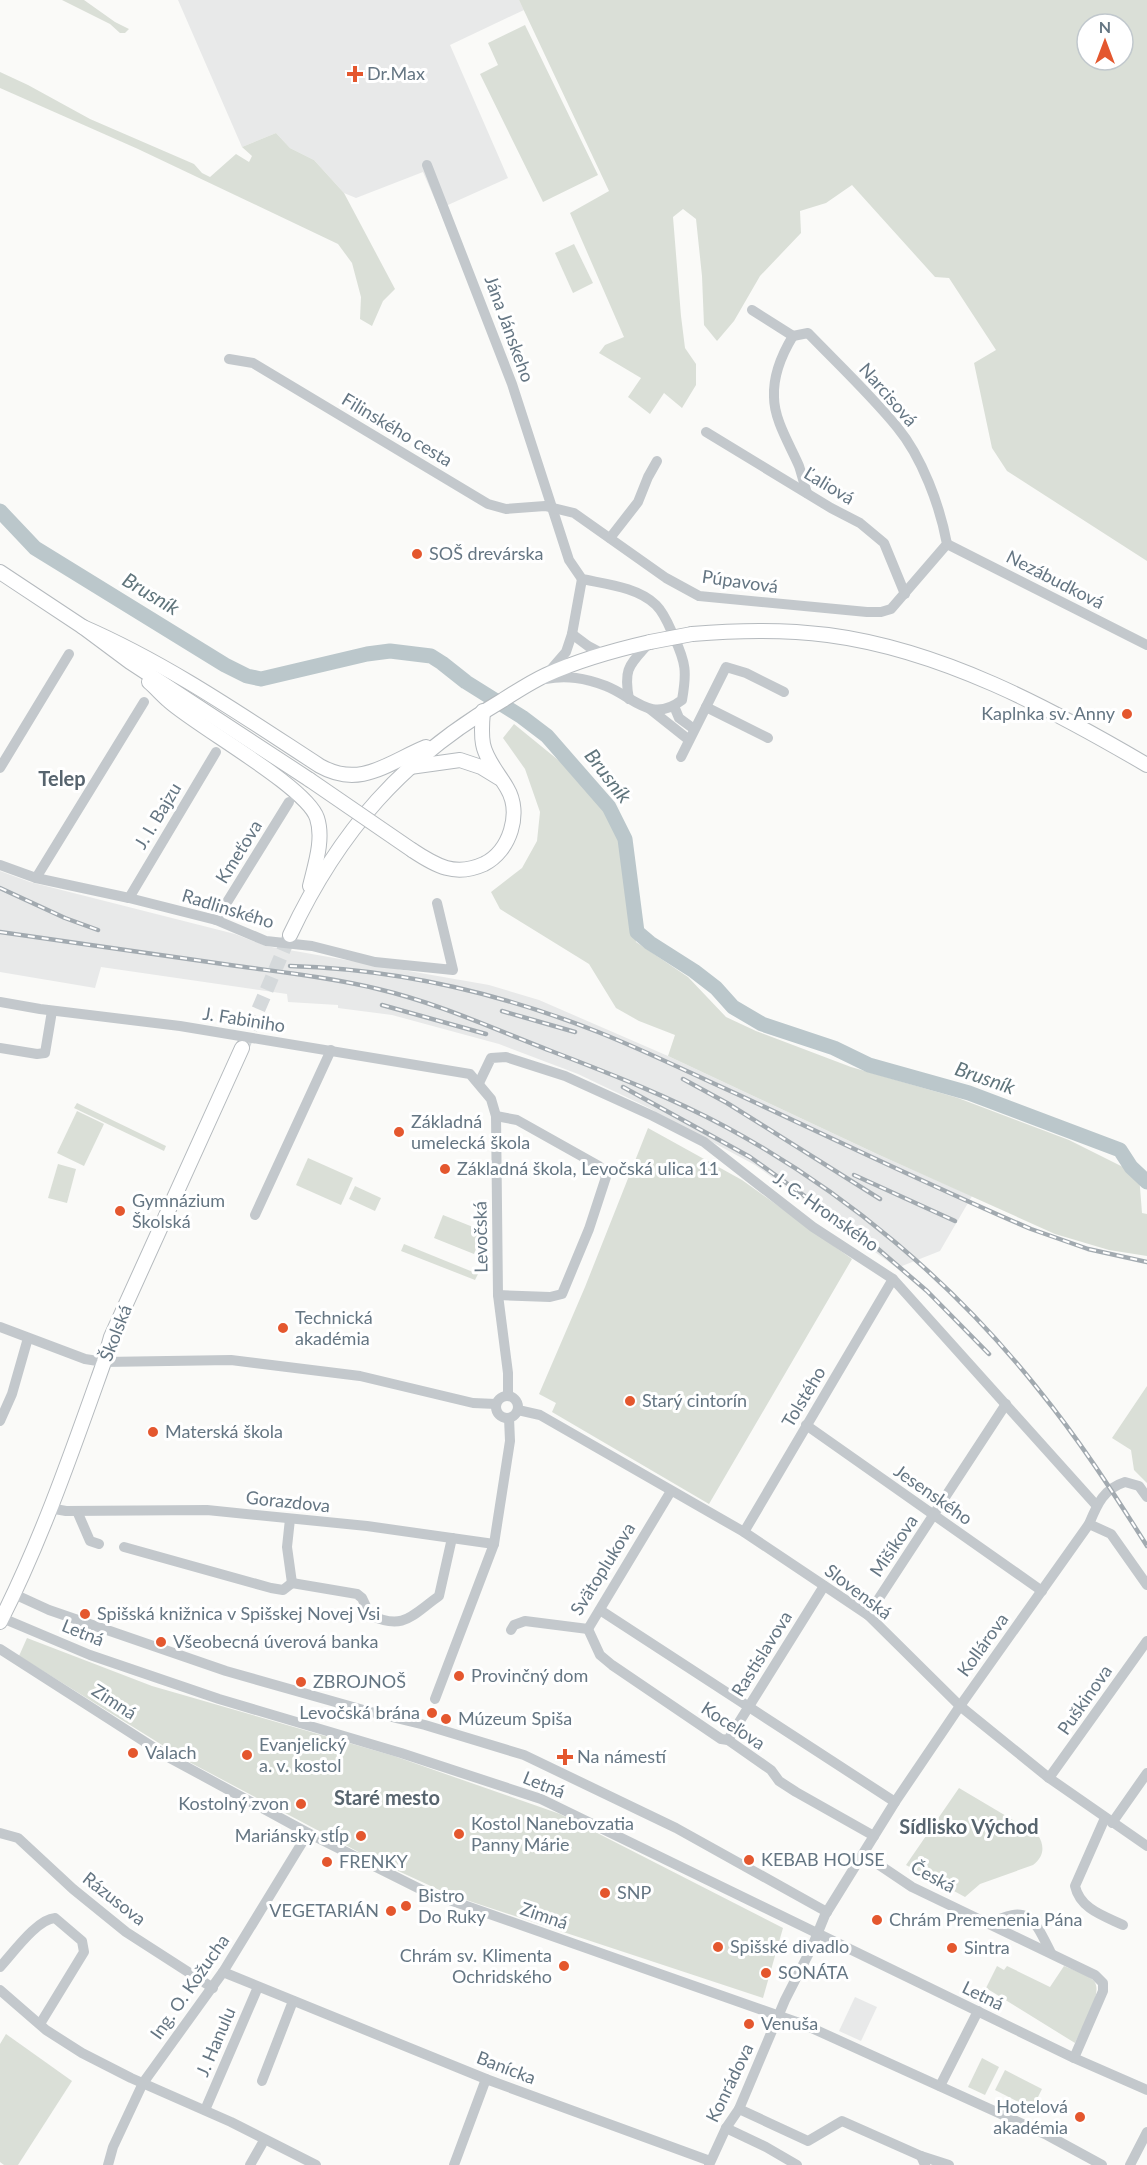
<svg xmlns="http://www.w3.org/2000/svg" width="1147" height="2165" viewBox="0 0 1147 2165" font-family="Lato,sans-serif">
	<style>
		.built { fill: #e8e9e9 }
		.green { fill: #dadfd7; fill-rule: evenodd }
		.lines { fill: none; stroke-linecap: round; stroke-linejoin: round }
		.river { stroke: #bbc7cb; stroke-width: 15 }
		.major-tunnel { stroke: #d5d9db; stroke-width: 14; stroke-dasharray: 14 7; stroke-linecap: butt }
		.major-casing { stroke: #b5babe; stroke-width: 16 }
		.minor { stroke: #c3c8cc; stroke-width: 10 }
		.major { stroke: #fff; stroke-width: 14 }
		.rail-casing { stroke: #a2aab0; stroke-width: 4.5 }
		.rail { stroke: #fff; stroke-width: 2; stroke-dasharray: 7; stroke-linecap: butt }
		.major-bridge-casing { stroke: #b5babe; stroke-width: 16; stroke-linecap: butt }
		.major-bridge { stroke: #fff; stroke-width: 14 }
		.poi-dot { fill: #e4572e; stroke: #fff; stroke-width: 2 }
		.labels { text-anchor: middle; stroke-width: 6; stroke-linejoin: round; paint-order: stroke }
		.poi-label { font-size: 18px; fill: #657683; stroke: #fff; text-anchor: start }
		.street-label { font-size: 18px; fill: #657683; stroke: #fff }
		.water-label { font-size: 20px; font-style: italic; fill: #60757c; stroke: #fff }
		.neighbourhood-label { font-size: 20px; font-weight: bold; fill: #57646e; stroke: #fff }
	</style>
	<rect width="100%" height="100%" fill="#fafaf8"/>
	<g class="built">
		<polygon points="178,0 519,0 524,10 450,45 508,178 439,209 423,172 356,198 344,193 314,160 290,148 276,133 242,147"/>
		<polygon points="0,871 30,882 235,934 266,946 489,985 539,1000 668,1056 877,1154 972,1196 940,1251 897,1268 755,1165 645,1106 578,1074 499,1044 392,1015 338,1008 338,1005 288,1002 287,994 101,967 95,988 0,972"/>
		<polygon points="855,1997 877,2007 861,2041 839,2031"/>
	</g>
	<g class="green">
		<polygon points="62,0 84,0 115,22 129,29 125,33 120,33 110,24"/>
		<path d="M519,0H1147V561L1007,471L992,448L974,363L996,350L949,278L935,277L852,185L826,203L800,211L801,233L760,276L734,321L717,341L704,325L702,276L696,219L683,209L673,217L681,316L685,348L696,364V385L682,408L664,393L650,414L628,397L641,378L599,353L605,345L624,337L570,213L609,191ZM1087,24H1123V60H1087Z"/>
		<polygon points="525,25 598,175 543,202 480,74 498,65 488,43"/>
		<polygon points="0,72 28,85 90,119 194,164 202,173 210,177 236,154 249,162 252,156 242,147 276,133 290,148 314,160 344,193 395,289 383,301 372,326 360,319 361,297 352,263 338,244 138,149 0,88"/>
		<polygon points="574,244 593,283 573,293 555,253"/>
		<polygon points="514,724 568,768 620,830 636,942 688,977 726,1017 756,1031 851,1067 958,1098 1069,1140 1139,1175 1142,1213 1147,1214 1147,1256 1109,1250 1055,1234 877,1154 668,1056 675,1035 639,1021 616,1008 589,964 500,909 491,892 522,868 537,841 540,812 525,769 503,738"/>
		<polygon points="77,1103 166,1146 164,1151 74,1108"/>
		<polygon points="77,1111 104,1124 84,1166 57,1153"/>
		<polygon points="648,1128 742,1180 852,1259 709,1504 552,1412 556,1403 539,1394 585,1287"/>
		<polygon points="308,1158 353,1178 341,1205 296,1185"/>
		<polygon points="58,1164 76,1169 67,1203 48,1198"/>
		<polygon points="355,1186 381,1198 375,1211 349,1199"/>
		<polygon points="443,1215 483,1231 474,1254 434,1238"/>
		<polygon points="404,1244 478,1274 475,1280 401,1251"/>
		<polygon points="1147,1386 1147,1483 1134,1470 1131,1450 1112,1438"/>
		<polygon points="27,1638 152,1686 394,1756 560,1814 783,1928 763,1998 448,1894 368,1857 191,1763 19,1656"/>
		<path d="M959,1788L1038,1835C1045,1846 1044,1857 1033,1865L980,1884L965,1897L906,1865Z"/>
		<path d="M997,1966L1004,1970L1007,1966L1050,1987L1064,1966C1073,1970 1087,1974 1094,1981C1104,1993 1081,2030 1075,2043L986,1988Z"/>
		<polygon points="6,2034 72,2081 18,2165 4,2165 0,2162 0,2044"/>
		<polygon points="982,2058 999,2067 985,2095 968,2087"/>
		<polygon points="1005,2070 1042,2089 1032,2109 995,2090"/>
	</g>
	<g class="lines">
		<polyline class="river" points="0,511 35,548 225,665 247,676 261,679 367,654 390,651 431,656 442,663 466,682 522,717 547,736 609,807 625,839 637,932 650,943 694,971 716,988 733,1007 762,1024 834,1048 869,1065 969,1093 1120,1150 1131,1167 1147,1182"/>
		<polyline class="major-tunnel" points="242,1048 290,935"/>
		<defs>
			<g id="major">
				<polyline points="0,572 83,627 130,662 310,780"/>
				<path d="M83,627C168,664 243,716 320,766C361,789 389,762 426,747"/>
				<path d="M692,634C738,630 782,629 828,635C942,650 1050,708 1147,765"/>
				<path d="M149,682C156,688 162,695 169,701C198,727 307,787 317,818C324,839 315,865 310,886"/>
				<polyline points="410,767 460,760 481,767 499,778"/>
				<path d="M412,850C436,866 455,877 484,864C510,851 522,813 507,788C499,774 486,760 483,744C481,733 482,722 483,711"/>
				<path d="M290,935C339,831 403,758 503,700C517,691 531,682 546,675C579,660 615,650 650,642"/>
				<path d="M0,1622C42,1539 73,1449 104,1362L111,1337L242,1048"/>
			</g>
		</defs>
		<use href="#major" class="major-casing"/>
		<g class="minor">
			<path d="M427,165L512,384L569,560L582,579C605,584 638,587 656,605C665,614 669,626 674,637C686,663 687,672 682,700C651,724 634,697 606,686C585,678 567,675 545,679"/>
			<polyline points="752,310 793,336"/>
			<path d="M793,336C782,354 773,375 774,397C774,420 790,445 799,466C802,475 804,484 807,493"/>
			<path d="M229,359L253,363L488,504L506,509L545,506L574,513L666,578L699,596L867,612H881L891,609L947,544C940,506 922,457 897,427C870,394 838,364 808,333L793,336"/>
			<polyline points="706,432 831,508 860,523 884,543 905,594"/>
			<polyline points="610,538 638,502 648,477 657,461"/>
			<polyline points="947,544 1147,645"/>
			<polyline points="572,634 588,646 603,654"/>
			<polyline points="547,674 566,652 572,634 582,579"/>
			<path d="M629,699C623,667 630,665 650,642"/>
			<polyline points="674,706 679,718 694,729"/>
			<polyline points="706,707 768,738"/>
			<polyline points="650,709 689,740"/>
			<polyline points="681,757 726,667 746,673 784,692"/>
			<polyline points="0,768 69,654"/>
			<polyline points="0,865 36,878 129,898 216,920 266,941 312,946 375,962 453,970 437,903"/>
			<polyline points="36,878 144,702"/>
			<polyline points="129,898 216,752"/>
			<polyline points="216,920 289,802"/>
			<polyline points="0,1002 40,1009 180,1026 470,1074 491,1099 496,1116 498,1295 508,1373 508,1395"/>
			<polyline points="0,1048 37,1054 45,1053 52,1011"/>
			<polyline points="479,1083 491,1058 506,1057 565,1076 653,1116 704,1142 813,1227 893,1279 1096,1505"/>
			<polyline points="496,1116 517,1120 599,1166 606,1177 589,1229 562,1294 550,1297 498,1295"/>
			<polyline points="255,1215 331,1050"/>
			<polyline points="0,1327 85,1359 104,1362 231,1360 360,1376 473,1403 496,1404"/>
			<circle cx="507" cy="1407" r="11"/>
			<polyline points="518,1410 540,1415 744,1532 868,1615 960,1706 1049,1778 1147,1846"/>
			<polyline points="0,1421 12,1394 28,1338"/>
			<polyline points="806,1425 1042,1591"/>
			<polyline points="49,1508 66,1511 207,1510 367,1526 494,1544"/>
			<polyline points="77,1511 90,1541 99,1544"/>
			<polyline points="290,1519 287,1547 292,1583"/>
			<polyline points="1089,1524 1111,1534 1147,1585"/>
			<polyline points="744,1532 893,1279"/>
			<polyline points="124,1547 271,1588 283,1590 292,1583"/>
			<path d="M292,1583L357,1594L362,1598L370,1615C404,1631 412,1615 439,1596L452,1538"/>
			<polyline points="14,1594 49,1610 226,1671 367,1711 425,1725 524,1755 676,1828 827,1912"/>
			<polyline points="600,1610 895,1802"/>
			<polyline points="868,1615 1006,1404"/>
			<polyline points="0,1617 90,1655 219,1699 401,1753 541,1799 1074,2058 1147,2090"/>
			<polyline points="588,1629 600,1655 612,1665 721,1739 728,1740 771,1770 779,1781 796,1792 874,1836"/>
			<polyline points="511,1630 514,1625 525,1621 588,1629 671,1491"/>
			<polyline points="0,1649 170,1758 308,1833 424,1891 805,2025 1047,2135 1102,2165"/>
			<polyline points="435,1699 494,1544 510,1441 509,1418"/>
			<polyline points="728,1740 824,1586"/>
			<polyline points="1049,1778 1147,1641"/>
			<path d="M1105,1818L1075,1886C1080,1909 1104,1916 1123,1925"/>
			<polyline points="1112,1823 1147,1773"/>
			<polyline points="0,1833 18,1838 73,1889 126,1932 213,1988"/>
			<polyline points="863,1854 912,1887 1095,1975 1103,1983 1103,1991 1074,2058"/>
			<path d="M989,1924C1029,1903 1034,1919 1051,1953"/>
			<path d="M0,1967C13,1953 37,1919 55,1918L82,1941L84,1952L40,2024"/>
			<polyline points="223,1972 486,2079 710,2161"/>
			<polyline points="0,1990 46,2030 82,2053 131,2078 231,2122 316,2165"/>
			<polyline points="262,2081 293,2001"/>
			<polyline points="940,2086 978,2011"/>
			<polyline points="739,2109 808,2141 842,2121 921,2156"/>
			<polyline points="205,2110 258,1987"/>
			<polyline points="726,2128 766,2147 797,2165"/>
			<polyline points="108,2165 113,2147 143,2083 223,1972 308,1833"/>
			<polyline points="250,2165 262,2144"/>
			<polyline points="454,2165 486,2079"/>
			<path d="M709,2165L726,2128L739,2109L785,2000L812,1947L825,1915L895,1802L960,1706L1089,1524C1097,1505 1103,1489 1125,1482L1139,1486L1147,1497"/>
			<polyline points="925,2165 921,2156 949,2165"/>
			<polyline points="1130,2165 1147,2132"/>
		</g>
		<use href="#major" class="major"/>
		<defs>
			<g id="rail">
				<polyline points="0,888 65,918 98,930"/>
				<path d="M0,932C77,943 153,954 230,965C279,972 329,977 378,989C438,1003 494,1029 551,1051C611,1074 670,1097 726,1127C846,1192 953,1282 1038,1389C1078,1438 1113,1492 1147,1546"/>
				<path d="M290,966C395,969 500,993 598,1032C646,1051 692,1074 739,1095C836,1140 933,1187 1031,1229L1088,1249L1147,1262"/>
				<polyline points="382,1005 486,1034"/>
				<polyline points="502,1011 575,1032"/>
				<polyline points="683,1079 727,1103 880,1199"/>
				<polyline points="623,1087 750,1157 877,1248 927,1291 989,1354"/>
				<polyline points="854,1175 955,1221"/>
			</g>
		</defs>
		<use href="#rail" class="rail-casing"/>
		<use href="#rail" class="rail"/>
		<defs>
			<g id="major-bridge">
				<polyline points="650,642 692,634"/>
				<polyline points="310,780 412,850"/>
			</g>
		</defs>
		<use href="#major-bridge" class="major-bridge-casing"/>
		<use href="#major-bridge" class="major-bridge"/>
	</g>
	<g class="poi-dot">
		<path d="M352 65h6v6h6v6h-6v6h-6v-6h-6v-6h6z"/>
		<circle cx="417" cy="554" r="6"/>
		<circle cx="1127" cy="714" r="6"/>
		<circle cx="399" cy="1132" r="6"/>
		<circle cx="445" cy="1169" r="6"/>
		<circle cx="120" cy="1211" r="6"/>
		<circle cx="283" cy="1328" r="6"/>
		<circle cx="630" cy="1401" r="6"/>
		<circle cx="153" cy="1432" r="6"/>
		<circle cx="85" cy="1614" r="6"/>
		<circle cx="161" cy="1642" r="6"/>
		<circle cx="459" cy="1676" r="6"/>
		<circle cx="301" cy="1682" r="6"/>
		<circle cx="432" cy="1713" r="6"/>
		<circle cx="446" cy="1719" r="6"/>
		<circle cx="133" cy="1753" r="6"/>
		<circle cx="247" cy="1755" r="6"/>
		<path d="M562 1748h6v6h6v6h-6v6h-6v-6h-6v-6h6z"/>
		<circle cx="301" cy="1804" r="6"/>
		<circle cx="459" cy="1834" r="6"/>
		<circle cx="361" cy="1836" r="6"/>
		<circle cx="749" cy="1860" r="6"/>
		<circle cx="327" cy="1862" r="6"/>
		<circle cx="605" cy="1893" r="6"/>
		<circle cx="406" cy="1906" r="6"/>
		<circle cx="391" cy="1911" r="6"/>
		<circle cx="877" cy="1920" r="6"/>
		<circle cx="718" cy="1947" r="6"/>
		<circle cx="952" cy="1948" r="6"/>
		<circle cx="564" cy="1966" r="6"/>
		<circle cx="766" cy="1973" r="6"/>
		<circle cx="749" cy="2024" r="6"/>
		<circle cx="1080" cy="2117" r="6"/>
	</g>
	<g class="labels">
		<g class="poi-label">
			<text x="367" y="80">Dr.Max</text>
			<text x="429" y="560">SOŠ drevárska</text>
			<text x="1115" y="720" text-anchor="end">Kaplnka sv. Anny</text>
			<text x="411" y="1128">Základná<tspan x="411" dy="21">umelecká škola</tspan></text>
			<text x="457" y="1175">Základná škola, Levočská ulica 11</text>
			<text x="132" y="1207">Gymnázium<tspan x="132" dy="21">Školská</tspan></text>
			<text x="295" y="1324">Technická<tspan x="295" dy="21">akadémia</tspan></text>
			<text x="642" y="1407">Starý cintorín</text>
			<text x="165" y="1438">Materská škola</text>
			<text x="97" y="1620">Spišská knižnica v Spišskej Novej Vsi</text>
			<text x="173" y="1648">Všeobecná úverová banka</text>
			<text x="471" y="1682">Provinčný dom</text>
			<text x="313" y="1688">ZBROJNOŠ</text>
			<text x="420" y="1719" text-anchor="end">Levočská brána</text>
			<text x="458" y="1725">Múzeum Spiša</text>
			<text x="259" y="1751">Evanjelický<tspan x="259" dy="21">a. v. kostol</tspan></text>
			<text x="145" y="1759">Valach</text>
			<text x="577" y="1763">Na námestí</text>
			<text x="289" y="1810" text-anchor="end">Kostolný zvon</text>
			<text x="471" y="1830">Kostol Nanebovzatia<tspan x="471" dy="21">Panny Márie</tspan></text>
			<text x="349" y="1842" text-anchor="end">Mariánsky stĺp</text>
			<text x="761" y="1866">KEBAB HOUSE</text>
			<text x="339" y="1868">FRENKY</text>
			<text x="617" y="1899">SNP</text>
			<text x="418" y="1902">Bistro<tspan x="418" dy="21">Do Ruky</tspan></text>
			<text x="379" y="1917" text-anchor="end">VEGETARIÁN</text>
			<text x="889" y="1926">Chrám Premenenia Pána</text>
			<text x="730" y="1953">Spišské divadlo</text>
			<text x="964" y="1954">Sintra</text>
			<text x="552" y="1962" text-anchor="end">Chrám sv. Klimenta<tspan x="552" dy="21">Ochridského</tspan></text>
			<text x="778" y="1979">SONÁTA</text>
			<text x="761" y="2030">Venuša</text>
			<text x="1068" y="2113" text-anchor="end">Hotelová<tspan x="1068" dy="21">akadémia</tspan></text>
		</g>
		<g class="street-label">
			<text transform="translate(509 329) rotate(70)" y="6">Jána Jánskeho</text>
			<text transform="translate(888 395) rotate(49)" y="6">Narcisová</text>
			<text transform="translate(397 430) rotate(31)" y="6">Filinského cesta</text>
			<text transform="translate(829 486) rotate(31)" y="6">Ľaliová</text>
			<text transform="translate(1055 580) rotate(27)" y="6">Nezábudková</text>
			<text transform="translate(740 582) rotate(8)" y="6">Púpavová</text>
			<text transform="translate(158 816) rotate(-59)" y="6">J. I. Bajzu</text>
			<text transform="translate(239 852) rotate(-58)" y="6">Kmeťova</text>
			<text transform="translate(228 909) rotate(17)" y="6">Radlinského</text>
			<text transform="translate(244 1020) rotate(9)" y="6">J. Fabiniho</text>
			<text transform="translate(826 1212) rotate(35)" y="6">J. C. Hronského</text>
			<text transform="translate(481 1237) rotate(-91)" y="6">Levočská</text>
			<text transform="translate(116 1333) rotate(-69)" y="6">Školská</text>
			<text transform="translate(804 1397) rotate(-59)" y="6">Tolstého</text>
			<text transform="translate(933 1495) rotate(35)" y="6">Jesenského</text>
			<text transform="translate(288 1502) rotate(6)" y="6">Gorazdova</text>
			<text transform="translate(894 1546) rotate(-56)" y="6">Mišíkova</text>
			<text transform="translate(603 1569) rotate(-58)" y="6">Svätoplukova</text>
			<text transform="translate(858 1592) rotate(37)" y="6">Slovenská</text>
			<text transform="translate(83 1633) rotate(22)" y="6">Letná</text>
			<text transform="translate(983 1645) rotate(-54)" y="6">Kollárova</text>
			<text transform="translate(762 1654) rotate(-58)" y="6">Rastislavova</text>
			<text transform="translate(1085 1700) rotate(-55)" y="6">Puškinova</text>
			<text transform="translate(114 1702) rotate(33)" y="6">Zimná</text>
			<text transform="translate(733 1726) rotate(33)" y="6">Koceľova</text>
			<text transform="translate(544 1785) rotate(22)" y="6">Letná</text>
			<text transform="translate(933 1877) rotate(28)" y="6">Česká</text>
			<text transform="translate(114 1899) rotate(38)" y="6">Rázusova</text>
			<text transform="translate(544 1916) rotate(19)" y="6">Zimná</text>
			<text transform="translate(190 1987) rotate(-55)" y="6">Ing. O. Kožucha</text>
			<text transform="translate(983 1996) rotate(26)" y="6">Letná</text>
			<text transform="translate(216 2042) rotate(-67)" y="6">J. Hanulu</text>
			<text transform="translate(506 2068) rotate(21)" y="6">Banícka</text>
			<text transform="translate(730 2083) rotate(-64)" y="6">Konrádova</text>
		</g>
		<g class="water-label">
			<text transform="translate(151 594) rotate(31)" y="7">Brusník</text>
			<text transform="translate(608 776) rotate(52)" y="7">Brusník</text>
			<text transform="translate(985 1078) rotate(19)" y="7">Brusník</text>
		</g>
		<g class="neighbourhood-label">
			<text x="62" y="786">Telep</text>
			<text x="387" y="1805">Staré mesto</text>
			<text x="969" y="1834">Sídlisko Východ</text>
		</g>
	</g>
	<g transform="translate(1105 42)"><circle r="28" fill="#ffffff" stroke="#c1c8cd" stroke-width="1.5"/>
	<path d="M0-4.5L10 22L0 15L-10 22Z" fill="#e4572e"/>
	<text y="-9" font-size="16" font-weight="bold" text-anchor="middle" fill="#657683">N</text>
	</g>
</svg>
